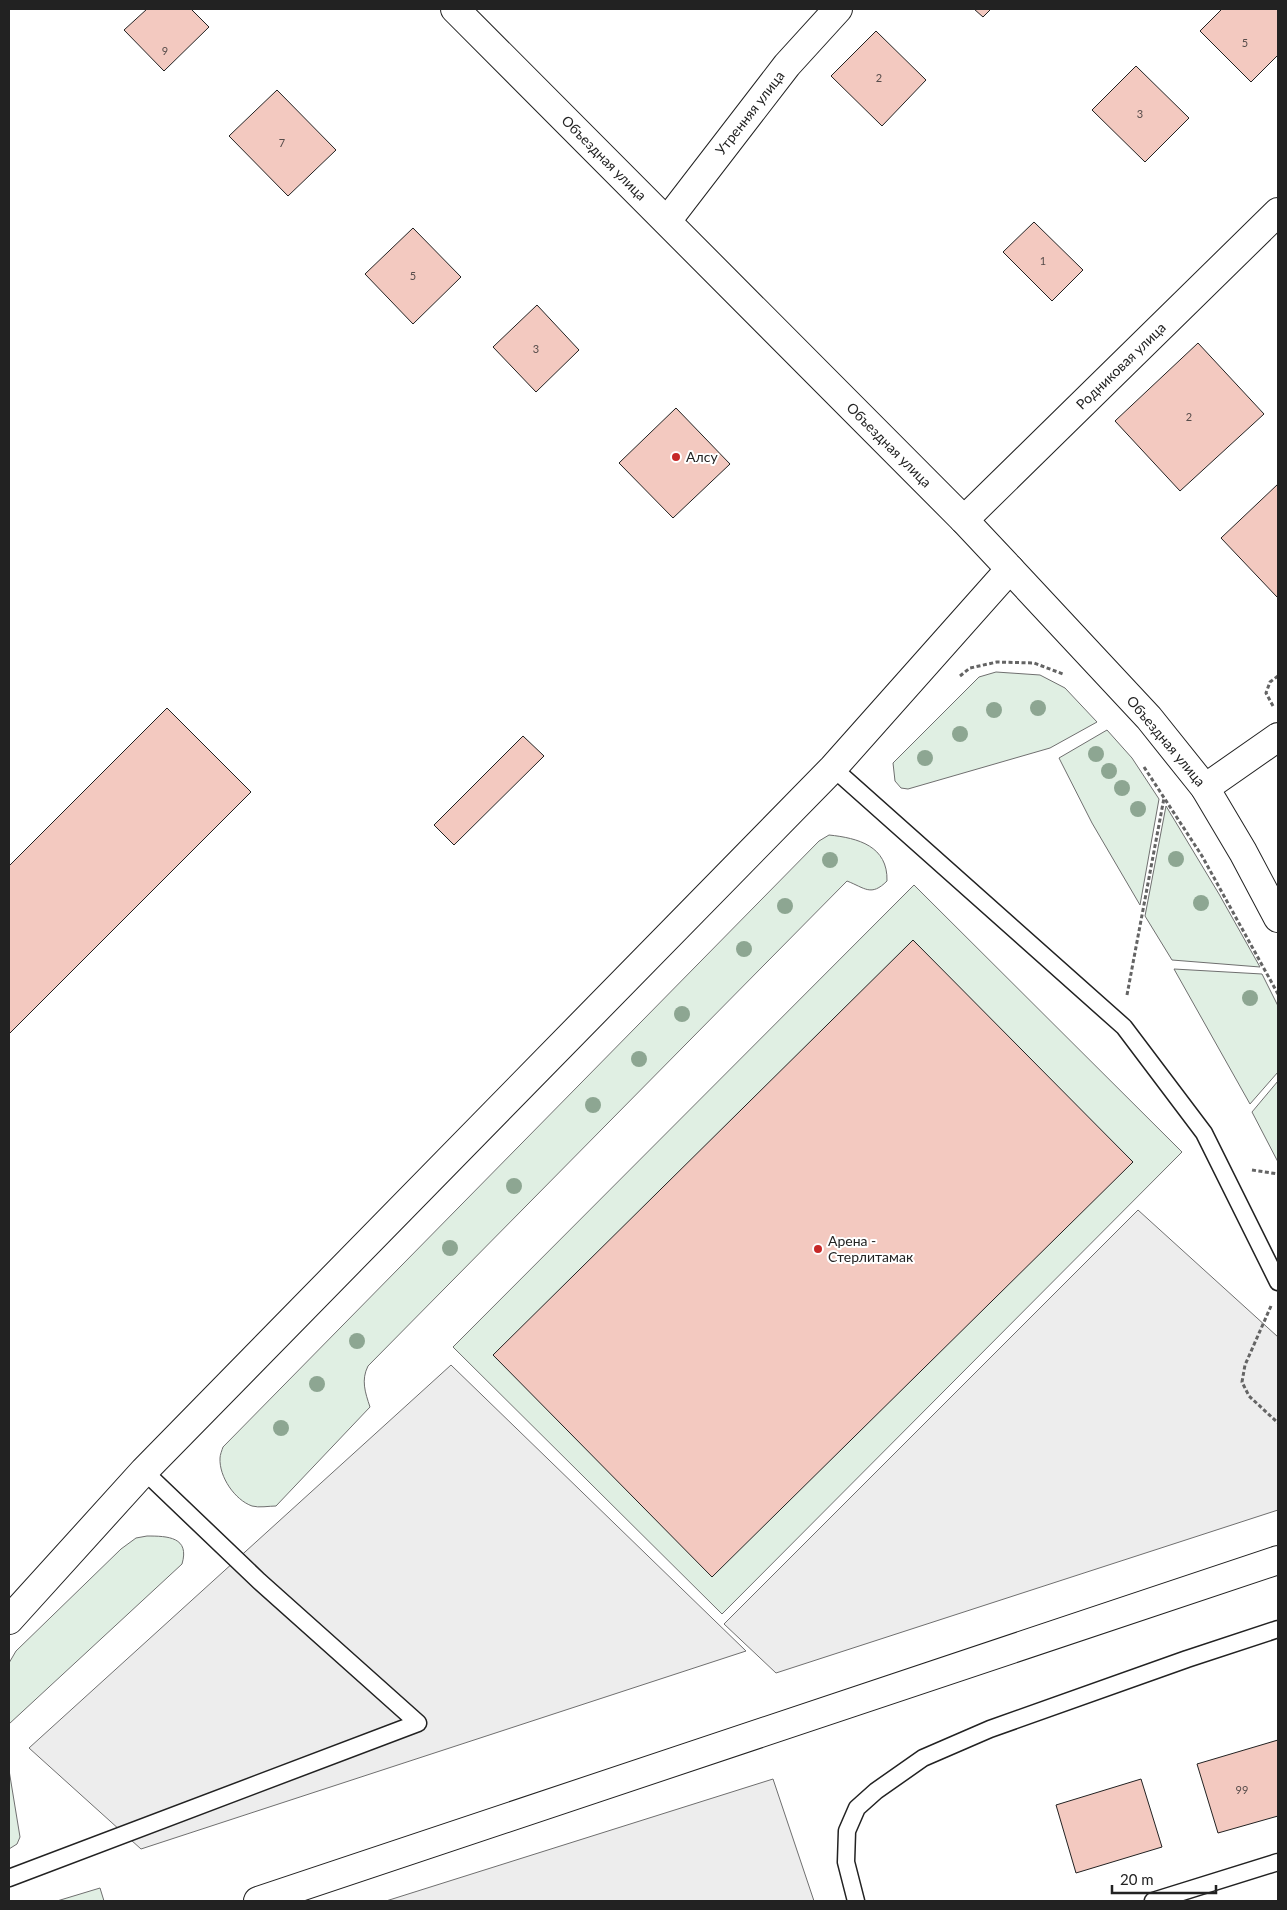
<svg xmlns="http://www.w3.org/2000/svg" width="1287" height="1910" viewBox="0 0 1287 1910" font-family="Lato,sans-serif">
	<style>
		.green { fill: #e0efe3; stroke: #6f6f6f }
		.parking { fill: #ededed; stroke: #6f6f6f }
		.building { fill: #f3c9c0; stroke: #222 }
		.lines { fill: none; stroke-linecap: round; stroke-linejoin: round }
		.service-casing { stroke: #222; stroke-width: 19 }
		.minor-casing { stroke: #222; stroke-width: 30 }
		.tertiary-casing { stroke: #222; stroke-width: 30 }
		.path { stroke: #646464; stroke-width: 3; stroke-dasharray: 4 2.5; stroke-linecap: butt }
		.service { stroke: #fff; stroke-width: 16 }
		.minor { stroke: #fff; stroke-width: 28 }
		.tertiary { stroke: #fff; stroke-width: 28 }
		.tree { fill: #8da692 }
		.poi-dot { fill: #c62828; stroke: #fff; stroke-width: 2 }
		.labels { text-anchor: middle; stroke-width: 4; stroke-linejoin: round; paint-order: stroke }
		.number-label { font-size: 11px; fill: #564c4a }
		.street-label { font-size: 14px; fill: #222; stroke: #fff }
		.poi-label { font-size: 14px; fill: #222; stroke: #fff; text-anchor: start }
	</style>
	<rect width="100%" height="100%" fill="#fff"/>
	<g class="green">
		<polygon points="996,672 1040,675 1065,688 1097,722 1050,748 908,789 901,788 895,781 893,763 979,677"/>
		<polygon points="1107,730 1132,758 1159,799 1140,905 1092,823 1059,758"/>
		<polygon points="1166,806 1219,894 1260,967 1172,960 1145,916"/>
		<path d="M829,835C858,838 888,846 887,881C871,897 865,888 847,881L368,1366C361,1380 365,1392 370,1407L276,1506C269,1506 259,1508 252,1506C235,1500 219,1477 220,1458C220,1455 222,1450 223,1447L819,841Z"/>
		<polygon points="914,885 1182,1152 722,1614 453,1347"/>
		<polygon points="1174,969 1262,974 1278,1006 1278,1072 1250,1104"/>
		<polygon points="1278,1081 1278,1162 1252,1112"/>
		<path d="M147,1536C168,1536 190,1537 182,1564L9,1724V1663L16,1651L121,1549L136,1538Z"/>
		<polygon points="9,1770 20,1837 17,1844 9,1849"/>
		<polygon points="100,1888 104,1901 57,1901"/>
	</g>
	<g class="parking">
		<polygon points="1138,1210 1278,1337 1278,1510 776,1673 724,1624"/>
		<polygon points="451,1365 746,1651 141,1849 29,1748"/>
		<polygon points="773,1779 814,1901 386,1901"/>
	</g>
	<g class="building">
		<polygon points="147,9 191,9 209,27 164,71 124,30"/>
		<polygon points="974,9 991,9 983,17"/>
		<polygon points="1222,9 1278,9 1278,55 1251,82 1200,31"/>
		<polygon points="876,31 926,80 882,126 831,76"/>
		<polygon points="1136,66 1189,118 1145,162 1092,110"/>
		<polygon points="277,90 336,150 288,196 229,136"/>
		<polygon points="1034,222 1083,270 1052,301 1003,252"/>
		<polygon points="413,228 461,277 413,324 365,274"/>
		<polygon points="537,305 579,350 536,392 493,347"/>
		<polygon points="1198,343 1264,414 1180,491 1115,421"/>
		<polygon points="676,408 730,464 673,518 619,463"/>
		<polygon points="1278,484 1278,596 1277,597 1221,538"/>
		<polygon points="167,708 251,792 9,1034 9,866"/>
		<polygon points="523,736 544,756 454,845 434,825"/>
		<polygon points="913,940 1133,1162 712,1577 493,1355"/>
		<polygon points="1278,1740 1278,1816 1218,1833 1197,1764"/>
		<polygon points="1141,1779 1162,1847 1076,1873 1056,1805"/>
	</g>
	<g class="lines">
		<defs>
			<g id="service">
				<polyline points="833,768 1124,1027 1204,1133 1278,1282"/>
				<polyline points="9,1878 418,1723 259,1581 144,1471"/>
				<polyline points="856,1901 846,1862 847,1831 857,1808 876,1791 923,1758 990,1729 1187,1659 1278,1629"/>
				<polyline points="1153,1901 1278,1862"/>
			</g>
			<g id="minor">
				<polyline points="455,9 964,520 1010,569"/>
				<polyline points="667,221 787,65 838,9"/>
				<polyline points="964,520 1278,212"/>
			</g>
			<g id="tertiary">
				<polyline points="1205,788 1278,737"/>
				<polyline points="9,1620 144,1471 833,768 1010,569 1149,718 1205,788 1243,852 1278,918"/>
				<polyline points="258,1901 1278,1560"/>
			</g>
		</defs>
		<use href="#service" class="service-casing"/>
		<use href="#minor" class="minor-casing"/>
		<use href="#tertiary" class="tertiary-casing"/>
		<g class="path">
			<polyline points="960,676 970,668 997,662 1034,663 1063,674"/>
			<polyline points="1273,706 1266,693 1270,682 1278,676"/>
			<polyline points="1144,767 1202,856 1278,994"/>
			<polyline points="1127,995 1164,798"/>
			<polyline points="1252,1170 1278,1174"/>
			<polyline points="1271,1306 1245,1365 1242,1382 1249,1396 1278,1423"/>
		</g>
		<use href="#service" class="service"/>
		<use href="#minor" class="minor"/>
		<use href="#tertiary" class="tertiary"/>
	</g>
	<g class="tree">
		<circle cx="1038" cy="708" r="8"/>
		<circle cx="994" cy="710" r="8"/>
		<circle cx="960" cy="734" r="8"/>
		<circle cx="1096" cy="754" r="8"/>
		<circle cx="925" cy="758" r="8"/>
		<circle cx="1109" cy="771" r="8"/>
		<circle cx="1122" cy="788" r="8"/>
		<circle cx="1138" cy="809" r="8"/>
		<circle cx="1176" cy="859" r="8"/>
		<circle cx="830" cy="860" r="8"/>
		<circle cx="1201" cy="903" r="8"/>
		<circle cx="785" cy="906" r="8"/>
		<circle cx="744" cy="949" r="8"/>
		<circle cx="1250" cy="998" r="8"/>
		<circle cx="682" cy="1014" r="8"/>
		<circle cx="639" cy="1059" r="8"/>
		<circle cx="593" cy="1105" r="8"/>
		<circle cx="514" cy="1186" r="8"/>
		<circle cx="450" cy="1248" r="8"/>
		<circle cx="357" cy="1341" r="8"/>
		<circle cx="317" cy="1384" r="8"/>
		<circle cx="281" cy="1428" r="8"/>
	</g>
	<g class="poi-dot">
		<circle cx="676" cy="457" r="5"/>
		<circle cx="818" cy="1249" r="5"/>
	</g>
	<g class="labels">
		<g class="number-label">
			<text x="1245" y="47">5</text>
			<text x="165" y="55">9</text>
			<text x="879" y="82">2</text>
			<text x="1140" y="118">3</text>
			<text x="282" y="147">7</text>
			<text x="1043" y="265">1</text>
			<text x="413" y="280">5</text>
			<text x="536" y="353">3</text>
			<text x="1189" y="421">2</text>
			<text x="1242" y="1794">99</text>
		</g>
		<g class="street-label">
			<text transform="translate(750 113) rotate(-52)" y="5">Утренняя улица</text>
			<text transform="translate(604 158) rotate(45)" y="5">Объездная улица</text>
			<text transform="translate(1121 366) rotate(-44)" y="5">Родниковая улица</text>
			<text transform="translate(889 445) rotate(45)" y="5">Объездная улица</text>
			<text transform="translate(1166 741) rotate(50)" y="5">Объездная улица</text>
		</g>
		<g class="poi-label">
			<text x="686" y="462">Алсу</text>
			<text x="828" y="1246">Арена -<tspan x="828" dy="16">Стерлитамак</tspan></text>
		</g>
	</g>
	<rect width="1287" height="1910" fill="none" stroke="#222222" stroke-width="20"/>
	<path d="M1112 1885v8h104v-8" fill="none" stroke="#222222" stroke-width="2.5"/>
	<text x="1120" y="1885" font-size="15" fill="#222222" stroke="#ffffff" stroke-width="4" paint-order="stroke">20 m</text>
</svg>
